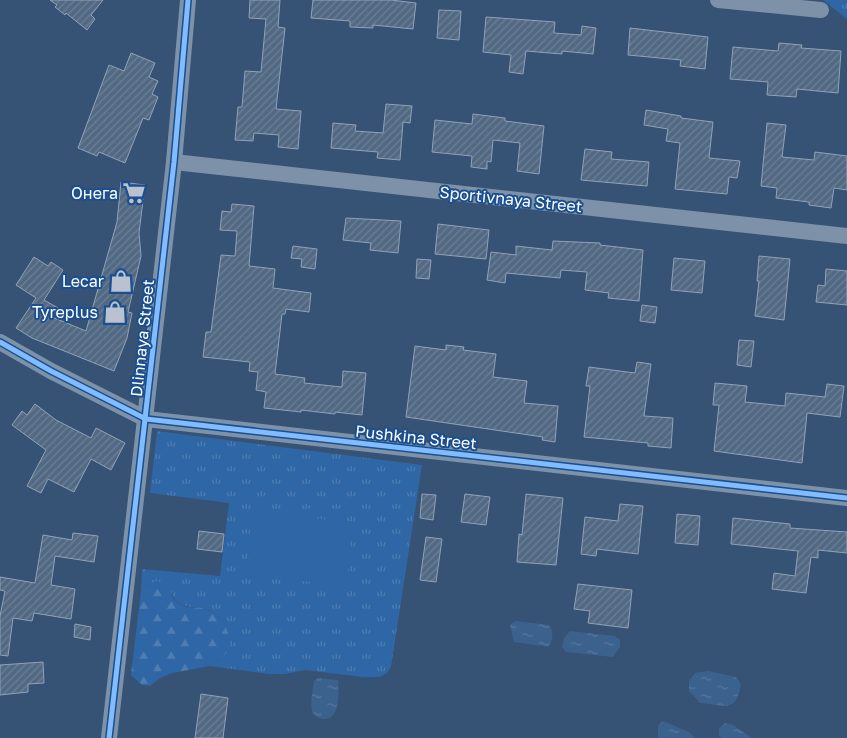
<svg xmlns="http://www.w3.org/2000/svg" width="847" height="738" viewBox="0 0 847 738" font-family="'Golos Text',sans-serif">
	<style>
		.grass { fill: url(#grass-tufts) }
		.forest { fill: url(#forest-firs) }
		.garden { fill: #2f66a5 }
		.water { fill: url(#water-ripples) }
		.building { fill: url(#building-hatch); stroke: #92a2b6 }
		.lines { fill: none; stroke-linecap: round; stroke-linejoin: round }
		.minor { stroke: #7d92a8; stroke-width: 16 }
		.cycleway-casing { stroke: #1b4f8f; stroke-width: 8 }
		.cycleway { stroke: #80bcff; stroke-width: 5 }
		.labels { text-anchor: middle; stroke-width: 4; stroke-linejoin: round; paint-order: stroke }
		.poi-label { font-size: 16px; fill: #fff; stroke: #1b4f8f; text-anchor: end }
		.street-label { font-size: 16px; fill: #fff; stroke: #1b4f8f }
	</style>
	<defs>
		<pattern id="grass-tufts" width="24" height="20" patternUnits="userSpaceOnUse" patternTransform="scale(1.25)"><rect width="24" height="20" fill="#2f66a5"/><path d="M3 7l-1-3M5 7V3M7 7l1-3M15 17l-1-3M17 17v-4M19 17l1-3" fill="none" stroke="#4e7db2"/></pattern>
		<pattern id="forest-firs" width="22" height="20" patternUnits="userSpaceOnUse" patternTransform="scale(1.25)"><rect width="22" height="20" fill="#2f66a5"/><path d="M5 1l3.5 6h-7zM16 11l3.5 6h-7z" fill="#4e7db2"/></pattern>
		<pattern id="water-ripples" width="26" height="14" patternUnits="userSpaceOnUse" patternTransform="scale(1.25)"><rect width="26" height="14" fill="#3b618d"/><path d="M2 4q2-2 4 0t4 0M15 11q2-2 4 0t4 0" fill="none" stroke="#58799e"/></pattern>
		<pattern id="building-hatch" width="6" height="6" patternUnits="userSpaceOnUse" patternTransform="scale(1.25)"><rect width="6" height="6" fill="#526984"/><path d="M-1 1l2-2M0 6l6-6M5 7l2-2" fill="none" stroke="#6c8096"/></pattern>
	</defs>
	<rect width="100%" height="100%" fill="#365274"/>
	<g class="grass">
		<polygon points="823,0 847,0 847,19"/>
		<path d="M157,431L422,465L391,667L387,673L379,677H363L305,670L285,674H269L210,666L221,659L224,622C221,620 218,615 215,613C200,603 178,613 171,592L150,583L141,590L142,569L220,576L229,503L150,493Z"/>
	</g>
	<polygon class="forest" points="157,581 167,584 173,598 178,603 187,607 203,608 215,613 224,622 230,639 228,651 221,659 210,666 172,673 160,678 150,686 142,685 131,675 141,590 150,583"/>
	<polygon class="garden" points="252,513 352,522 347,585 247,576"/>
	<g class="water">
		<path d="M515,621L549,625C554,632 553,639 549,647L514,642L510,625Z"/>
		<polygon points="570,631 615,636 620,640 620,647 613,657 566,652 562,647 564,638"/>
		<path d="M708,671L736,677L741,684C736,714 725,705 700,703L689,691V681L695,673Z"/>
		<path d="M318,678L338,680C339,691 341,721 323,719C319,718 315,717 313,713C309,704 313,690 314,681Z"/>
		<polygon points="663,721 689,732 695,738 658,738 658,726"/>
		<polygon points="725,723 733,725 752,738 722,738 719,736 719,728"/>
	</g>
	<g class="building">
		<polygon points="50,0 103,0 91,15 95,19 87,30 66,13 65,15 55,7 57,5"/>
		<polygon points="250,0 280,0 278,27 285,28 276,109 301,111 298,149 278,147 279,135 254,133 253,141 235,140 238,107 242,107 245,71 261,72 266,19 249,18"/>
		<polygon points="313,0 391,0 416,3 413,29 373,25 373,28 350,27 350,21 311,18"/>
		<polygon points="439,10 461,11 459,40 437,38"/>
		<polygon points="486,17 555,22 554,33 581,35 582,26 596,28 593,54 562,51 562,54 526,51 523,74 509,72 511,55 483,52"/>
		<polygon points="630,28 708,37 705,69 680,66 681,60 628,55"/>
		<polygon points="779,43 802,45 801,48 841,51 838,93 797,89 796,97 767,95 768,82 730,79 733,47 778,51"/>
		<polygon points="131,53 155,63 149,77 158,81 152,94 158,97 149,120 143,118 125,163 99,152 97,156 78,148 109,65 124,71"/>
		<polygon points="386,104 412,106 410,123 403,122 400,160 377,158 378,152 331,148 333,123 356,125 355,131 383,133"/>
		<polygon points="646,110 681,116 681,118 713,122 709,158 740,161 737,178 729,177 727,194 675,189 680,143 666,141 668,129 644,125"/>
		<polygon points="473,114 505,118 505,121 544,126 539,174 517,171 520,143 493,140 491,162 487,161 487,169 471,167 472,156 432,152 435,120 472,124"/>
		<polygon points="767,123 786,125 782,157 814,160 815,152 847,156 847,190 834,188 831,208 809,205 809,202 776,198 777,188 761,186"/>
		<polygon points="585,149 612,152 611,159 649,162 647,186 581,180"/>
		<polygon points="121,182 145,185 139,233 141,256 128,312 132,313 127,338 114,371 32,338 16,328 36,298 16,285 34,257 48,266 51,262 63,270 44,300 58,308 52,317 86,331 117,222"/>
		<polygon points="232,204 254,206 249,266 275,269 273,288 311,293 309,312 286,309 285,314 282,314 275,374 305,378 304,383 342,387 343,371 366,373 362,415 335,412 335,414 301,410 301,412 264,408 266,392 256,390 258,372 249,371 250,362 203,357 206,332 211,332 221,255 235,256 237,231 220,230 222,211 231,212"/>
		<polygon points="346,218 401,221 398,253 370,250 371,243 343,240"/>
		<polygon points="438,224 489,230 486,259 435,254"/>
		<polygon points="553,241 600,243 600,245 643,250 639,301 608,298 609,293 585,290 587,272 561,270 560,278 506,273 505,283 487,280 491,252 516,255 516,246 552,250"/>
		<polygon points="293,246 317,249 315,269 301,267 302,259 291,258"/>
		<polygon points="759,256 790,259 784,320 755,316 759,281 757,281"/>
		<polygon points="674,258 705,261 702,293 671,290"/>
		<polygon points="417,259 431,260 429,279 416,278"/>
		<polygon points="826,269 847,271 847,305 816,302 818,285 825,286"/>
		<polygon points="642,305 657,307 655,323 640,321"/>
		<polygon points="739,340 754,341 751,367 737,365"/>
		<polygon points="446,345 464,347 463,350 496,354 493,377 527,381 524,403 558,406 555,442 542,440 543,437 406,417 415,346 446,350"/>
		<polygon points="637,362 651,364 644,416 673,418 671,448 648,446 648,443 584,437 590,386 586,386 589,367 635,373"/>
		<polygon points="715,383 747,386 745,402 785,406 786,393 825,397 827,384 844,386 840,417 807,413 802,463 714,451 719,405 713,405"/>
		<polygon points="35,404 56,420 91,438 96,428 125,443 111,470 91,459 74,492 48,479 41,493 27,486 46,450 12,425 22,411 27,415"/>
		<polygon points="422,494 436,495 433,520 420,518"/>
		<polygon points="465,494 490,497 486,525 461,522"/>
		<polygon points="526,494 563,498 556,565 517,562 519,534 522,535"/>
		<polygon points="620,504 643,506 638,554 597,549 596,556 581,554 585,517 618,521"/>
		<polygon points="677,514 700,516 698,545 675,543"/>
		<polygon points="733,518 790,524 790,528 847,532 847,553 818,550 818,558 811,557 806,593 772,589 774,573 795,576 798,551 731,544"/>
		<polygon points="199,531 224,534 222,552 197,549"/>
		<polygon points="73,533 98,536 94,562 55,556 51,585 75,589 71,619 34,613 32,621 13,618 8,656 0,655 0,616 5,591 0,590 0,577 35,583 43,535 72,540"/>
		<polygon points="426,537 442,539 436,582 420,580"/>
		<polygon points="578,584 632,590 628,628 588,623 590,611 574,609"/>
		<polygon points="75,624 91,627 90,640 74,637"/>
		<polygon points="43,662 44,683 28,684 28,692 0,695 0,665"/>
		<polygon points="201,694 228,698 223,738 195,738"/>
	</g>
	<g class="lines">
		<g class="minor">
			<polyline points="718,0 821,10"/>
			<polyline points="174,162 847,236"/>
			<polyline points="0,342 51,371 146,419 847,498"/>
			<polyline points="109,738 174,162 188,0"/>
		</g>
		<defs>
			<g id="cycleway">
				<polyline points="0,342 51,371 146,419 847,498"/>
				<polyline points="109,738 174,162 188,0"/>
			</g>
		</defs>
		<use href="#cycleway" class="cycleway-casing"/>
		<use href="#cycleway" class="cycleway"/>
	</g>
	<defs>
		<symbol id="supermarket-bare" viewBox="-9 -9 18 18"><path d="M-6-5.5h2.5l.6 2H6L4.5 2H-2.5L-4.4-4H-6ZM-1.5 3.2a1.3 1.3 0 1 0 .1 0ZM3 3.2a1.3 1.3 0 1 0 .1 0Z" fill="#b9c2ce" stroke="#1b4f8f" stroke-width="2.5" paint-order="stroke"/></symbol>
		<symbol id="shop-bare" viewBox="-9 -9 18 18"><path d="M-5-2.5h2.3a2.7 3.5 0 0 1 5.4 0H5L5.5 6h-11ZM-1.5-2.5h3a1.5 2.3 0 0 0-3 0Z" fill="#b9c2ce" stroke="#1b4f8f" stroke-width="2.5" paint-order="stroke"/></symbol>
	</defs>
	<g fill-rule="evenodd">
		<use href="#supermarket-bare" x="118" y="177" width="32" height="32"/>
		<use href="#shop-bare" x="105" y="265" width="32" height="32"/>
		<use href="#shop-bare" x="99" y="296" width="32" height="32"/>
	</g>
	<g class="labels">
		<g class="poi-label">
			<text x="118" y="199">Онега</text>
			<text x="104" y="287">Lecar</text>
			<text x="98" y="318">Tyreplus</text>
		</g>
		<g class="street-label">
			<text transform="translate(511 199) rotate(6)" y="6">Sportivnaya Street</text>
			<text transform="translate(142 338) rotate(-84)" y="6">Dlinnaya Street</text>
			<text transform="translate(416 437) rotate(6)" y="6">Pushkina Street</text>
		</g>
	</g>
</svg>
